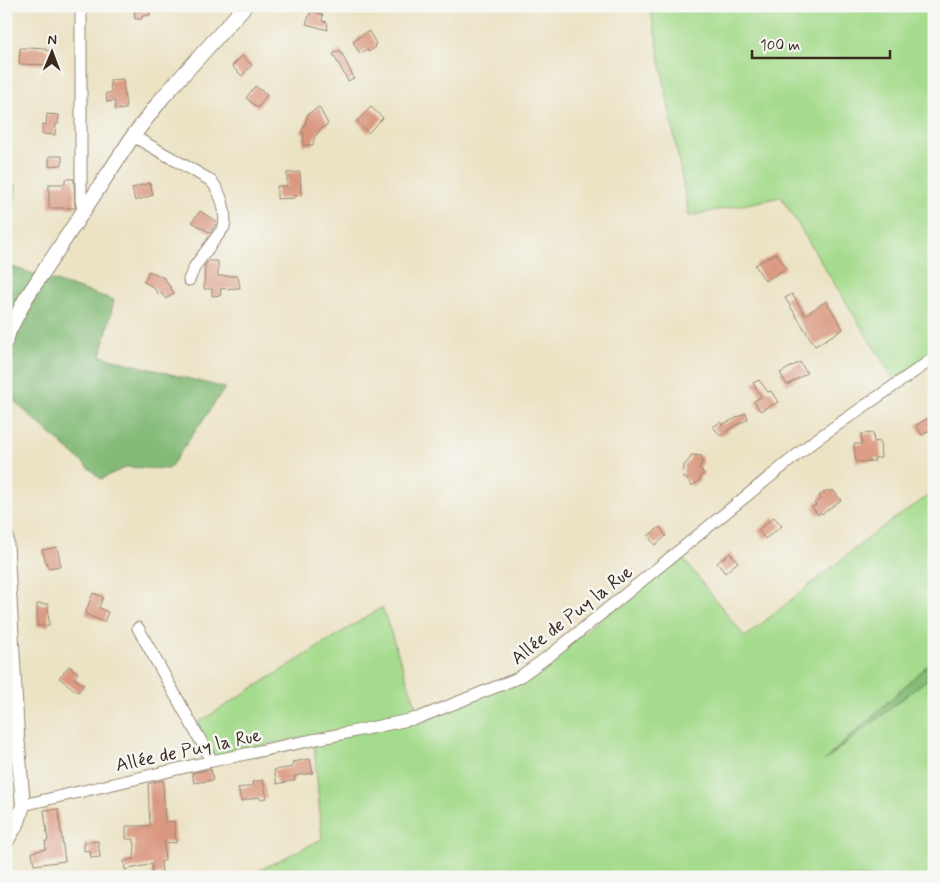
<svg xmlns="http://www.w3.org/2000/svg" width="940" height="883" viewBox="0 0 940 883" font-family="Mynerve,sans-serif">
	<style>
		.green { fill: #a5db8c; stroke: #708255 }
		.forest { fill: #84bb78; stroke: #60724b }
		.building { fill: #da9880 }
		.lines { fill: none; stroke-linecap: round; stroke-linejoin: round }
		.minor-casing { stroke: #948672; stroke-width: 13 }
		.major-casing { stroke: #948672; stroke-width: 16 }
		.minor { stroke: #fff; stroke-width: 11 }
		.major { stroke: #fff; stroke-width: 14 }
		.labels { text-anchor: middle; stroke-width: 5; stroke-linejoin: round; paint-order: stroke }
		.street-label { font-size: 19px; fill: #3b2a1e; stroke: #f6f6f2 }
	</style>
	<rect width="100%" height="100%" fill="#f6f6f2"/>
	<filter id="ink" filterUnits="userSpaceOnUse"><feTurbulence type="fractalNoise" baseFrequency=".02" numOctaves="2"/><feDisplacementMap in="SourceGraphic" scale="10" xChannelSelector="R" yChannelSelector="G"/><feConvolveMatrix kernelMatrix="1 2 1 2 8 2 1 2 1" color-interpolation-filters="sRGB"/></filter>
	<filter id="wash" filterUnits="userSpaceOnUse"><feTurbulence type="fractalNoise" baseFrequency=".0096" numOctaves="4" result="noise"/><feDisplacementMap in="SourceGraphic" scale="20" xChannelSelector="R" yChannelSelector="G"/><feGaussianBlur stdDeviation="1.12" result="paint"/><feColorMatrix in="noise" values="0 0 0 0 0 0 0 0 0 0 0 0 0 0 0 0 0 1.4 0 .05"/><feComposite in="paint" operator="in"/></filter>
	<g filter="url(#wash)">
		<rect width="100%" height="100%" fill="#ece3c5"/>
		<g class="green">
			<polygon points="650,6 934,6 934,352 894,380 781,197 689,216"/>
			<polygon points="934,492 934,659 830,755 934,674 934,877 246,877 322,839 314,744 522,681 681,556 745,637 878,530"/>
			<polygon points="382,607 418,712 213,757 194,725"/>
		</g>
		<g class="forest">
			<polygon points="6,180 16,186 6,261"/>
			<polygon points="6,265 114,300 101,356 225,388 169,469 126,467 101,479 6,394"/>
			<polygon points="934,659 934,674 824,761"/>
		</g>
		<g id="blocks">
			<g class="building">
				<polygon points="134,6 149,6 150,15 142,16 142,19 135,19"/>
				<polygon points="311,11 323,15 322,21 327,22 328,30 306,24"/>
				<polygon points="369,31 376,44 374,45 376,47 368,52 367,49 360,54 353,42 358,39 357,38"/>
				<polygon points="30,47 45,48 45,50 51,51 50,65 19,64 20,48 29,48"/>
				<polygon points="340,50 354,78 348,81 333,54"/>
				<polygon points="242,56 252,65 242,76 232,66"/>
				<polygon points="123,79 126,109 115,110 115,101 107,102 106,93 111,93 110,80"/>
				<polygon points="255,86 267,95 258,108 246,98"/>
				<polygon points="319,107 328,124 320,130 314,138 313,145 303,145 304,133 301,132 305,125 308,114"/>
				<polygon points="371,107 383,118 368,133 357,121"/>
				<polygon points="47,114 59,115 58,124 56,124 55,135 42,134 42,124 46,125"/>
				<polygon points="49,156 62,156 62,165 49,166"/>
				<polygon points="300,172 301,195 294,196 295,198 277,199 277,186 287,186 287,173"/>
				<polygon points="65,179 74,179 75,208 49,208 49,184 65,184"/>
				<polygon points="150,183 153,195 135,201 132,188"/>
				<polygon points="200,211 217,222 210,233 192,222"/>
				<polygon points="776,253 786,268 765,281 755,265"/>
				<polygon points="209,261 218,261 218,276 238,276 240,288 220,289 221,295 212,296 212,289 204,289 205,265"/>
				<polygon points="149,271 164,278 174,293 166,299 161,293 159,295 153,287 144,282"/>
				<polygon points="792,294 805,315 826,301 843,329 815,346 785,298"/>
				<polygon points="800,362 807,373 787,385 780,373"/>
				<polygon points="759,380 768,392 771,391 778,402 760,411 754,401 761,397 753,383"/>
				<polygon points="746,413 748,419 730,429 721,436 713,427 720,422 722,425"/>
				<polygon points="934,415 934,428 922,435 916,425"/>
				<polygon points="873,433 874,442 880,441 881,458 874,458 875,461 856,462 854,444 862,444 861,434"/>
				<polygon points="691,455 702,456 702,464 699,467 704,474 700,477 700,480 692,486 686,478 683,478 684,465 690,459"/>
				<polygon points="828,490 829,492 833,490 841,500 822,514 821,512 818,515 812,507 816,505 814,503 821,499 819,496"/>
				<polygon points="774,517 782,526 765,539 758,530"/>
				<polygon points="660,527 666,536 655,545 648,536"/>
				<polygon points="57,547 61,566 48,568 42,550"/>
				<polygon points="730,553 738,562 725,573 717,563"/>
				<polygon points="93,593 103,597 99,608 108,612 104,622 85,614"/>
				<polygon points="37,604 48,604 49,626 37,626"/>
				<polygon points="69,666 78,673 74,678 84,685 78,692 59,678"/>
				<polygon points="310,759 313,773 294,776 295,780 277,784 274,770 293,767 292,762"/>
				<polygon points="211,769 213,780 194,783 192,773"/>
				<polygon points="163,780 165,822 174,821 176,843 164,842 165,861 161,861 162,874 152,875 152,864 125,870 124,861 134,859 135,843 134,843 134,839 126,839 126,826 150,826 148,784"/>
				<polygon points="263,780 267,798 260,799 259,797 241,801 238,788 253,786 252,782"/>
				<polygon points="58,809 65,861 34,865 32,852 46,849 45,841 48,841 44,810"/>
				<polygon points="98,841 100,857 91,858 90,850 84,851 84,843"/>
			</g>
		</g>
	</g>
	<g filter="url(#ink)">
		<use href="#blocks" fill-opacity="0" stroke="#948672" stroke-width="1"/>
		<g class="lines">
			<defs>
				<g id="minor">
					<polyline points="81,6 81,200 82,205 86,209"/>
					<path d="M133,136L210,180C221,191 227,212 224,227L195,266L189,280"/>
					<polyline points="138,628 212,761"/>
					<polyline points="23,805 212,761 418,718 518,678 553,653 814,441 934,358"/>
				</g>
				<g id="major">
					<polyline points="6,341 9,331 26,298 133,136 163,97 245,6"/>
					<polyline points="6,536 17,735 23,805 18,822 6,842"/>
				</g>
			</defs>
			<use href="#minor" class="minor-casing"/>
			<use href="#major" class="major-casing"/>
			<use href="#minor" class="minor"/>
			<use href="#major" class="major"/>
		</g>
	</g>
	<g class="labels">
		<g class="street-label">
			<text transform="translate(571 614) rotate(-38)" y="7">Allée de Puy la Rue</text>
			<text transform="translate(188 749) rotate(-12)" y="7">Allée de Puy la Rue</text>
		</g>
	</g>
	<rect width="940" height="883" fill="none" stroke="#f6f6f2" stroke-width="25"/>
	<g transform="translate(52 52) rotate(1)" stroke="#f6f6f2" stroke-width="4" paint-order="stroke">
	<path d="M0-4L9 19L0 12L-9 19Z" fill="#3b2a1e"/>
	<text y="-8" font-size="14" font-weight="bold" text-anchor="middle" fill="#3b2a1e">N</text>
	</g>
	<path d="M752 50v8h138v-8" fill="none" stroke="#3b2a1e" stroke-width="2.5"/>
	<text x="760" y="50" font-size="15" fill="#3b2a1e" stroke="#f6f6f2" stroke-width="4" paint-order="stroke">100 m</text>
</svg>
